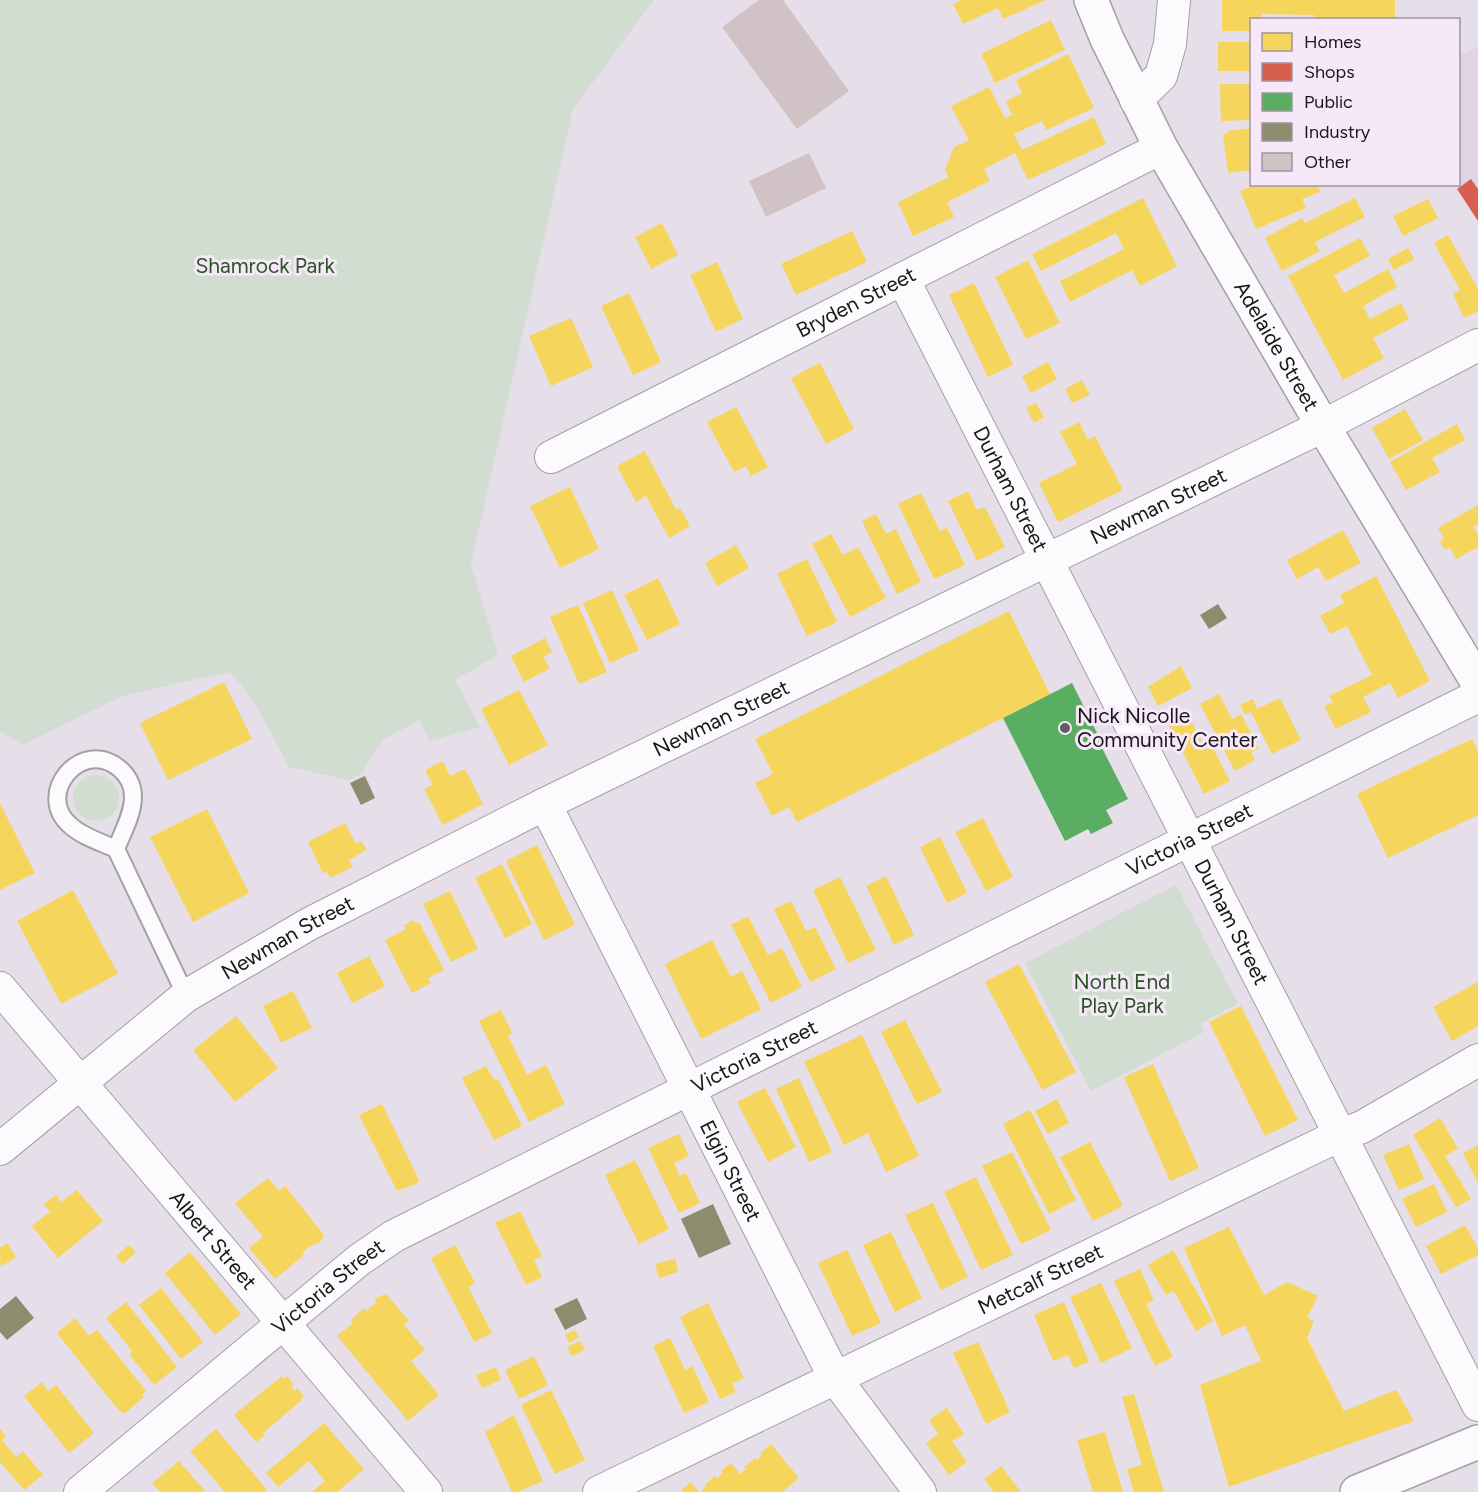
<svg xmlns="http://www.w3.org/2000/svg" width="1478" height="1492" viewBox="0 0 1478 1492" font-family="Figtree,sans-serif">
	<style>
		.built { fill: #e0d3e4 }
		.green { fill: #d2ddd1 }
		.homes { fill: #f6d55c }
		.shops { fill: #d6604d }
		.public { fill: #5aae61 }
		.industry { fill: #8c8c6e }
		.building { fill: #d1c3c5 }
		.lines { fill: none; stroke-linecap: round; stroke-linejoin: round }
		.lane-casing { stroke: #a59fa6; stroke-width: 20 }
		.street-casing { stroke: #a59fa6; stroke-width: 34 }
		.secondary-casing { stroke: #a59fa6; stroke-width: 36 }
		.lane { stroke: #fbfafc; stroke-width: 16 }
		.street { stroke: #fbfafc; stroke-width: 32 }
		.secondary { stroke: #fbfafc; stroke-width: 33 }
		.poi-dot { fill: #615b63; stroke: #f6e8f9; stroke-width: 2 }
		.labels { text-anchor: middle; stroke-width: 6; stroke-linejoin: round; paint-order: stroke }
		.park-label { font-size: 21px; fill: #265520; stroke: #f6e8f9 }
		.street-label { font-size: 21px; fill: #1a151b; stroke: #f6e8f9 }
		.poi-label { font-size: 21px; fill: #1a151b; stroke: #f6e8f9; text-anchor: start }
	</style>
	<rect width="100%" height="100%" fill="#e6dee8"/>
	<polygon class="built" points="1478,47 1478,185 1459,184 1459,56"/>
	<g class="green">
		<path d="M0,0H654L573,109L471,564L498,655L455,680L480,727L430,741L419,720L385,739L373,753L363,773L349,780L289,767C275,742 251,688 228,672L122,696L23,745L0,731Z"/>
		<circle cx="96" cy="798" r="23"/>
		<polygon points="1176,885 1238,1004 1201,1023 1204,1032 1091,1091 1025,963"/>
	</g>
	<g class="homes">
		<polygon points="962,0 1046,0 1003,19 998,8 963,24 953,4"/>
		<polygon points="1222,0 1395,0 1395,20 1314,20 1314,15 1262,14 1262,20 1252,20 1252,31 1222,31"/>
		<polygon points="1051,20 1065,50 995,83 981,54"/>
		<rect x="1218" y="42" width="34" height="29"/>
		<polygon points="1068,54 1094,108 1046,130 1042,121 1014,134 1022,150 1094,117 1106,144 1028,180 1015,153 984,169 990,181 947,202 954,217 913,236 898,202 949,177 945,170 954,147 969,140 951,106 989,87 1005,118 1012,115 1006,101 1022,93 1016,80"/>
		<polygon points="1220,84 1252,84 1252,120 1221,121"/>
		<polygon points="1252,128 1252,170 1228,173 1223,134 1228,134 1228,131"/>
		<polygon points="1258,184 1317,184 1320,192 1302,199 1306,208 1256,229 1240,191"/>
		<polygon points="1143,198 1177,266 1140,286 1132,270 1070,302 1060,281 1124,249 1116,233 1041,271 1032,254"/>
		<polygon points="1355,198 1365,217 1315,242 1320,251 1282,271 1265,238 1302,218 1305,223"/>
		<polygon points="1428,199 1438,218 1403,236 1393,216"/>
		<polygon points="662,223 678,255 651,269 635,237"/>
		<polygon points="852,231 867,262 796,295 781,264"/>
		<polygon points="1448,235 1478,289 1478,311 1464,318 1453,294 1460,290 1434,243"/>
		<polygon points="1360,238 1370,256 1334,275 1344,293 1388,269 1397,287 1363,306 1370,319 1401,303 1409,319 1373,338 1384,358 1343,380 1288,276"/>
		<polygon points="1408,248 1414,259 1394,270 1388,259"/>
		<polygon points="1028,260 1060,323 1026,339 995,277"/>
		<polygon points="717,262 743,319 716,332 690,275"/>
		<polygon points="974,283 1013,365 988,377 949,295"/>
		<polygon points="629,293 661,362 633,375 601,306"/>
		<polygon points="571,318 593,367 551,386 529,336"/>
		<polygon points="1048,362 1057,379 1031,393 1022,376"/>
		<polygon points="820,363 854,429 826,444 791,378"/>
		<polygon points="1082,380 1090,395 1072,403 1065,389"/>
		<polygon points="1036,403 1044,417 1034,423 1026,408"/>
		<polygon points="736,407 768,467 751,476 746,466 734,472 707,422"/>
		<polygon points="1405,409 1423,440 1389,459 1372,428"/>
		<polygon points="1079,422 1088,440 1095,436 1123,490 1058,522 1039,483 1077,464 1060,432"/>
		<polygon points="1457,424 1465,440 1432,458 1440,472 1406,490 1390,462"/>
		<polygon points="645,451 676,510 680,508 690,526 669,538 646,496 636,502 617,466"/>
		<polygon points="570,487 599,549 560,568 530,506"/>
		<polygon points="968,491 977,510 985,507 1005,547 977,561 948,501"/>
		<polygon points="921,493 940,531 947,528 965,565 934,579 898,504"/>
		<polygon points="1478,505 1478,524 1473,527 1478,534 1478,547 1456,559 1450,548 1444,549 1440,542 1444,538 1438,528"/>
		<polygon points="876,514 886,534 896,529 921,582 897,594 862,521"/>
		<polygon points="1343,530 1361,563 1326,581 1318,567 1297,579 1287,560"/>
		<polygon points="831,534 843,555 858,547 886,598 850,617 812,544"/>
		<polygon points="736,545 749,568 717,586 705,563"/>
		<polygon points="807,559 837,622 807,636 777,574"/>
		<polygon points="1376,576 1430,681 1398,698 1390,683 1363,697 1371,712 1336,729 1324,706 1333,702 1329,696 1372,675 1347,626 1330,634 1320,616 1344,603 1340,595"/>
		<polygon points="658,578 680,624 647,640 624,595"/>
		<polygon points="612,590 639,650 610,663 583,603"/>
		<polygon points="578,605 607,672 579,684 550,617"/>
		<polygon points="1009,611 1050,694 797,822 789,807 772,816 755,783 773,774 755,739"/>
		<polygon points="545,638 552,652 543,657 550,668 524,682 511,656"/>
		<polygon points="1181,666 1192,688 1158,706 1148,687"/>
		<polygon points="224,682 252,739 168,780 140,723"/>
		<polygon points="519,690 548,745 509,765 481,709"/>
		<polygon points="1219,694 1232,719 1241,714 1259,748 1251,752 1255,760 1235,771 1200,704"/>
		<polygon points="1280,698 1301,740 1272,754 1251,712 1245,715 1240,705 1253,699 1257,709"/>
		<polygon points="1186,711 1206,749 1212,746 1230,781 1204,794 1167,721"/>
		<polygon points="1472,739 1478,751 1478,815 1388,858 1357,794"/>
		<polygon points="443,761 450,776 465,769 483,804 443,825 424,789 433,785 425,770"/>
		<polygon points="0,803 35,873 0,890"/>
		<polygon points="207,809 249,893 193,922 150,837"/>
		<polygon points="983,818 1013,877 986,891 955,832"/>
		<polygon points="345,823 356,844 362,841 366,850 349,860 353,867 330,878 327,872 323,873 308,842"/>
		<polygon points="940,837 967,893 947,903 920,847"/>
		<polygon points="537,845 575,925 544,940 506,861"/>
		<polygon points="502,864 532,924 505,938 475,878"/>
		<polygon points="886,876 914,935 894,945 866,886"/>
		<polygon points="840,877 876,950 848,963 813,890"/>
		<polygon points="73,890 118,974 61,1004 17,921"/>
		<polygon points="450,891 478,949 451,962 423,904"/>
		<polygon points="791,901 806,931 815,927 836,969 810,982 774,909"/>
		<polygon points="748,916 768,955 782,948 802,987 771,1003 731,925"/>
		<polygon points="414,920 416,924 419,922 444,970 428,978 431,983 412,993 385,940 406,929 404,925"/>
		<polygon points="712,940 731,977 742,971 761,1009 701,1039 665,964"/>
		<polygon points="369,956 385,986 352,1003 337,973"/>
		<polygon points="1019,964 1076,1072 1042,1090 985,982"/>
		<polygon points="1478,982 1478,1026 1452,1041 1433,1007"/>
		<polygon points="293,991 312,1028 281,1043 263,1006"/>
		<polygon points="1241,1006 1298,1120 1265,1136 1209,1022"/>
		<polygon points="501,1010 512,1033 508,1036 527,1075 546,1065 565,1104 529,1122 479,1021"/>
		<polygon points="236,1016 278,1068 235,1102 193,1050"/>
		<polygon points="905,1020 942,1092 917,1104 881,1032"/>
		<polygon points="862,1035 919,1156 886,1172 868,1133 844,1145 804,1062"/>
		<polygon points="1153,1064 1199,1168 1170,1181 1124,1077"/>
		<polygon points="486,1066 494,1080 498,1079 522,1126 494,1140 462,1078"/>
		<polygon points="799,1078 832,1152 809,1162 776,1089"/>
		<polygon points="765,1088 796,1147 768,1162 737,1102"/>
		<polygon points="1057,1099 1069,1123 1048,1134 1035,1111"/>
		<polygon points="382,1104 419,1180 416,1184 397,1191 359,1115"/>
		<polygon points="1030,1110 1076,1200 1049,1214 1003,1124"/>
		<polygon points="1440,1118 1458,1148 1445,1156 1471,1199 1456,1207 1413,1135"/>
		<polygon points="679,1134 689,1156 674,1163 680,1176 686,1173 700,1203 679,1213 648,1148"/>
		<polygon points="1090,1142 1123,1206 1093,1221 1060,1157"/>
		<polygon points="1409,1144 1424,1179 1399,1190 1383,1155"/>
		<polygon points="1478,1145 1478,1183 1463,1153"/>
		<polygon points="1012,1152 1051,1230 1021,1244 982,1166"/>
		<polygon points="635,1160 669,1229 639,1244 605,1175"/>
		<polygon points="976,1177 1013,1255 981,1270 944,1192"/>
		<polygon points="268,1178 279,1191 285,1186 324,1235 321,1241 309,1247 302,1253 304,1255 275,1279 249,1248 263,1237 235,1203"/>
		<polygon points="1434,1184 1447,1212 1416,1227 1402,1199"/>
		<polygon points="77,1190 103,1221 58,1258 32,1226 50,1212 44,1204 56,1195 61,1202"/>
		<polygon points="933,1203 968,1277 941,1290 905,1215"/>
		<polygon points="520,1211 542,1256 534,1260 542,1277 526,1285 495,1223"/>
		<polygon points="1465,1225 1478,1249 1478,1255 1441,1274 1426,1246"/>
		<polygon points="1229,1227 1264,1295 1287,1282 1318,1296 1307,1318 1314,1321 1307,1338 1344,1411 1396,1390 1414,1421 1229,1487 1200,1385 1261,1361 1245,1325 1222,1336 1184,1248"/>
		<polygon points="891,1232 922,1298 895,1312 863,1245"/>
		<polygon points="7,1243 16,1257 2,1266 0,1263 0,1248"/>
		<polygon points="129,1245 136,1252 123,1264 116,1256"/>
		<polygon points="455,1245 475,1283 468,1287 492,1333 474,1342 431,1258"/>
		<polygon points="847,1250 881,1323 852,1336 818,1263"/>
		<polygon points="1173,1250 1213,1321 1196,1331 1174,1291 1166,1295 1148,1265"/>
		<polygon points="190,1252 241,1314 215,1335 165,1273"/>
		<polygon points="675,1259 678,1272 659,1278 655,1264"/>
		<polygon points="1140,1269 1154,1300 1146,1304 1173,1357 1155,1366 1114,1281"/>
		<polygon points="1101,1283 1132,1348 1101,1363 1070,1297"/>
		<polygon points="161,1288 203,1342 181,1359 139,1305"/>
		<polygon points="386,1294 409,1321 404,1325 425,1350 411,1361 439,1395 408,1421 337,1336 353,1323 351,1320 364,1308 366,1311 376,1303 375,1298"/>
		<polygon points="126,1302 177,1367 154,1385 129,1354 132,1351 106,1318"/>
		<polygon points="1064,1302 1089,1362 1074,1368 1068,1355 1053,1361 1034,1315"/>
		<polygon points="708,1303 744,1378 732,1384 736,1392 720,1399 680,1317"/>
		<polygon points="75,1318 89,1336 97,1330 146,1391 142,1395 144,1397 124,1414 121,1411 120,1412 57,1333"/>
		<polygon points="575,1330 579,1337 569,1343 565,1335"/>
		<polygon points="670,1338 685,1370 692,1366 709,1402 684,1413 653,1346"/>
		<polygon points="580,1341 585,1350 572,1356 567,1347"/>
		<polygon points="978,1342 1010,1412 986,1424 953,1353"/>
		<polygon points="534,1356 548,1385 519,1399 505,1370"/>
		<polygon points="496,1367 501,1380 482,1388 476,1375"/>
		<polygon points="282,1376 284,1379 287,1376 294,1385 291,1387 294,1391 297,1388 304,1396 300,1399 302,1400 263,1433 265,1435 256,1442 234,1415"/>
		<polygon points="42,1382 48,1391 56,1385 94,1433 69,1453 24,1396"/>
		<polygon points="551,1390 585,1460 555,1474 521,1405"/>
		<polygon points="1134,1394 1164,1492 1134,1492 1127,1469 1142,1465 1122,1397"/>
		<polygon points="947,1408 964,1434 952,1441 967,1462 949,1475 926,1443 938,1434 929,1420"/>
		<polygon points="514,1415 543,1481 518,1492 512,1492 485,1432"/>
		<polygon points="324,1423 364,1469 337,1492 312,1492 325,1481 309,1461 278,1487 266,1473"/>
		<polygon points="0,1429 6,1436 2,1440 16,1457 23,1451 43,1475 24,1490 0,1462"/>
		<polygon points="216,1429 267,1490 264,1492 225,1492 190,1451"/>
		<polygon points="1105,1432 1123,1492 1093,1492 1077,1440"/>
		<polygon points="771,1444 799,1478 782,1492 700,1492 706,1487 705,1485 715,1476 717,1478 723,1473 721,1471 731,1463 740,1474 746,1469 744,1467 755,1458 757,1460 762,1455 760,1453"/>
		<polygon points="179,1461 206,1492 160,1492 152,1483"/>
		<polygon points="1001,1466 1021,1492 994,1492 984,1479"/>
		<polygon points="691,1482 699,1492 683,1492 681,1490"/>
	</g>
	<polygon class="shops" points="1471,179 1478,189 1478,221 1457,189"/>
	<polygon class="public" points="1072,683 1103,745 1101,746 1128,799 1106,810 1113,823 1091,834 1088,829 1065,841 1003,718"/>
	<g class="industry">
		<polygon points="1218,604 1227,618 1209,629 1200,615"/>
		<polygon points="365,776 375,798 361,805 350,783"/>
		<polygon points="713,1204 731,1244 699,1258 681,1219"/>
		<polygon points="16,1296 34,1318 7,1340 0,1332 0,1309"/>
		<polygon points="577,1298 587,1319 565,1330 554,1309"/>
	</g>
	<g class="building">
		<polygon points="759,0 783,0 849,91 797,129 722,27"/>
		<polygon points="809,153 826,188 766,217 749,181"/>
	</g>
	<g class="lines">
		<defs>
			<path id="lane" d="M116,849C101,842 83,837 71,826C33,795 82,736 120,769C128,776 133,786 133,797C133,814 122,834 116,849L186,996"/>
			<g id="street">
				<polyline points="1136,100 1161,76 1170,44 1174,0"/>
				<path id="s1" d="M903,279L1478,1405"/>
				<path id="s2" d="M551,457L1161,148"/>
				<path id="s3" d="M545,804L835,1378L920,1492"/>
				<path id="s4" d="M0,988L426,1492"/>
				<path id="s5" d="M0,1149L186,996L309,924L545,804L1323,426L1478,345"/>
				<path id="s6" d="M80,1492L359,1260L394,1236L1478,696"/>
				<path id="s7" d="M599,1492L1340,1135L1362,1127L1478,1060"/>
			</g>
			<g id="secondary">
				<path id="s8" d="M1091,0L1107,39L1161,148L1323,426L1478,683"/>
				<polyline points="1357,1492 1478,1442"/>
			</g>
		</defs>
		<use href="#lane" class="lane-casing"/>
		<use href="#street" class="street-casing"/>
		<use href="#secondary" class="secondary-casing"/>
		<use href="#lane" class="lane"/>
		<use href="#street" class="street"/>
		<use href="#secondary" class="secondary"/>
	</g>
	<circle class="poi-dot" cx="1065" cy="728" r="6"/>
	<g class="labels">
		<g class="park-label">
			<text x="265" y="273">Shamrock Park</text>
			<text x="1122" y="989">North End<tspan x="1122" dy="24">Play Park</tspan></text>
		</g>
		<g class="street-label">
			<text dy="7" stroke="none"><textPath href="#s2" startOffset="342">Bryden Street</textPath></text>
			<text dy="7" stroke="none"><textPath href="#s8" startOffset="393">Adelaide Street</textPath></text>
			<text dy="7" stroke="none"><textPath href="#s1" startOffset="236">Durham Street</textPath></text>
			<text dy="7" stroke="none"><textPath href="#s5" startOffset="1330">Newman Street</textPath></text>
			<text dy="7" stroke="none"><textPath href="#s5" startOffset="844">Newman Street</textPath></text>
			<text dy="7" stroke="none"><textPath href="#s6" startOffset="1294">Victoria Street</textPath></text>
			<text dy="7" stroke="none"><textPath href="#s1" startOffset="722">Durham Street</textPath></text>
			<text dy="7" stroke="none"><textPath href="#s5" startOffset="358">Newman Street</textPath></text>
			<text dy="7" stroke="none"><textPath href="#s6" startOffset="808">Victoria Street</textPath></text>
			<text dy="7" stroke="none"><textPath href="#s3" startOffset="411">Elgin Street</textPath></text>
			<text dy="7" stroke="none"><textPath href="#s4" startOffset="330">Albert Street</textPath></text>
			<text dy="7" stroke="none"><textPath href="#s7" startOffset="490">Metcalf Street</textPath></text>
			<text dy="7" stroke="none"><textPath href="#s6" startOffset="322">Victoria Street</textPath></text>
		</g>
		<g class="poi-label">
			<text x="1077" y="723">Nick Nicolle<tspan x="1077" dy="24">Community Center</tspan></text>
		</g>
	</g>
	<rect x="1250" y="18" width="210" height="168" fill="#f6e8f9" stroke="#9e94a0" stroke-width="1.5"/>
	<rect x="1262" y="33" width="30" height="18" fill="#f6d55c" stroke="#9e94a0" stroke-width="1.5"/>
	<text x="1304" y="48" font-size="18" fill="#1a151b">Homes</text>
	<rect x="1262" y="63" width="30" height="18" fill="#d6604d" stroke="#9e94a0" stroke-width="1.5"/>
	<text x="1304" y="78" font-size="18" fill="#1a151b">Shops</text>
	<rect x="1262" y="93" width="30" height="18" fill="#5aae61" stroke="#9e94a0" stroke-width="1.5"/>
	<text x="1304" y="108" font-size="18" fill="#1a151b">Public</text>
	<rect x="1262" y="123" width="30" height="18" fill="#8c8c6e" stroke="#9e94a0" stroke-width="1.5"/>
	<text x="1304" y="138" font-size="18" fill="#1a151b">Industry</text>
	<rect x="1262" y="153" width="30" height="18" fill="#d1c3c5" stroke="#9e94a0" stroke-width="1.5"/>
	<text x="1304" y="168" font-size="18" fill="#1a151b">Other</text>
</svg>
